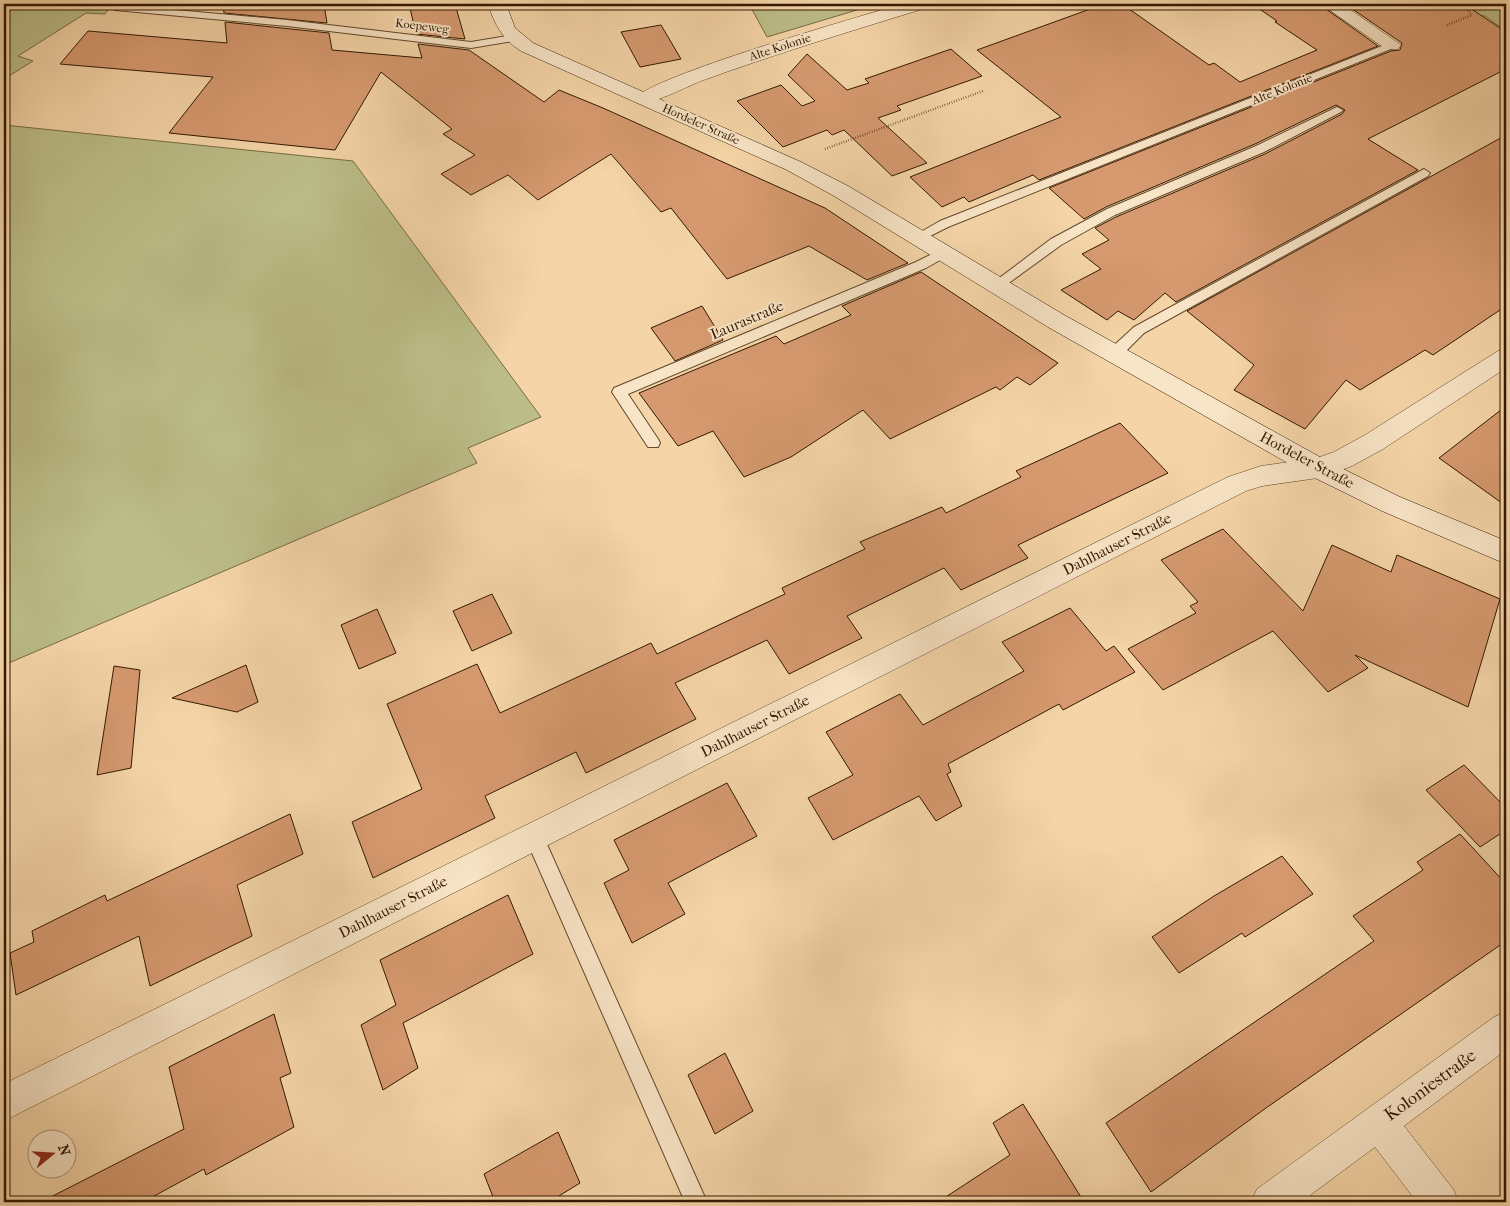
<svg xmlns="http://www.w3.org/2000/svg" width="1510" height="1206" viewBox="0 0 1510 1206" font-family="'IM FELL French Canon',serif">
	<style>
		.green { fill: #bcbd88; stroke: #776b44 }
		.building { fill: #d79a70; stroke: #321900 }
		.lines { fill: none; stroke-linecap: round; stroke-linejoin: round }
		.lane-casing { stroke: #63482a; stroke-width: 2 }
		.street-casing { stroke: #63482a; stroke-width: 1 }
		.secondary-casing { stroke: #321900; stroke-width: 1 }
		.path { stroke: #321900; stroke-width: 2.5; stroke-dasharray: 0.5 2; stroke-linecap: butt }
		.lane { fill: #f8e4c6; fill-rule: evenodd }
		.street { fill: #f8e4c6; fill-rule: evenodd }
		.secondary { fill: #f8e4c6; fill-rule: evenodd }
		.labels { text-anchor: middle; stroke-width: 4; stroke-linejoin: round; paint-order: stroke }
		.far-street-label { font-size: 12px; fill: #321900; stroke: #f8e4c6 }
		.street-label { font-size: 15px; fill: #321900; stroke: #f8e4c6 }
		.near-street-label { font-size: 18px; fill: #321900; stroke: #f8e4c6 }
	</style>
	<rect width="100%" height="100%" fill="#f5d5a8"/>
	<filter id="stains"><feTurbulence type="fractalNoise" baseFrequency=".004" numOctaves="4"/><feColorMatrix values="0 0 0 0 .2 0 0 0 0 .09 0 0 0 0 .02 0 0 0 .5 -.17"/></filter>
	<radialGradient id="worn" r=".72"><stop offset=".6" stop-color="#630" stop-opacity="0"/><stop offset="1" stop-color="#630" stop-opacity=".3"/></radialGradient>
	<g class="green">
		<polygon points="4,4 113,4 105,14 86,13 18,56 33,61 4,79"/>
		<polygon points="749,4 877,4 767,37"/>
		<polygon points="1467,4 1506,4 1506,31 1485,16 1478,16"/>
		<polygon points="4,125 353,161 541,417 468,448 477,463 4,665"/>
	</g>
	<g class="building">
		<polygon points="223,4 324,4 327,23 224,13"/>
		<polygon points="409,4 455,4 465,39 416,34"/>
		<polygon points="1104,4 1122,4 1209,65 1214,63 1240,82 1317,50 1275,22 1277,21 1252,4 1319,4 1378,46 1039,180 1033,175 969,202 964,197 942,207 910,177 1061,117 977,50"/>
		<polygon points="1345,4 1464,4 1506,32 1506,69 1368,139 1418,170 1176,302 1165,293 1134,320 1118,311 1107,320 1061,290 1101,269 1082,254 1109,240 1095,228 1116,217 1265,154 1342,114 1345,110 1336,105 1255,144 1106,207 1084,219 1049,188 1391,51 1400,50 1402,43"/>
		<polygon points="225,22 329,33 332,50 422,58 418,44 469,50 544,102 559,90 603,108 825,208 908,263 867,280 809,246 727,279 671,208 661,212 611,154 538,200 508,175 471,195 441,174 475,155 443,134 452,129 381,72 335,150 169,133 213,77 60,64 88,31 227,43"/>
		<polygon points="661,25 681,59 640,67 621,32"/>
		<polygon points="951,49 982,76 897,106 901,110 878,118 927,163 892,176 844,130 832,135 827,130 783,147 737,101 781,85 802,106 815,101 788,75 807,54 847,90 869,83 865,79"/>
		<polygon points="1506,135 1506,306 1433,355 1425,350 1360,390 1346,380 1305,429 1234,390 1254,365 1187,311"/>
		<polygon points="921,272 1058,363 1030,385 1017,377 1000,390 996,387 890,439 863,410 791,457 744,477 713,431 678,446 639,393 776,336 784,344 851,315 842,306"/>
		<polygon points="702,306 723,340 675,361 651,328"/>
		<polygon points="1506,406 1506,506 1439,458"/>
		<polygon points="1120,423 1168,473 1018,545 1028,558 961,590 944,568 847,616 862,638 789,674 767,640 675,683 696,719 586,773 576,752 485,796 495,818 373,878 352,822 422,789 387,704 477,664 500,713 651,643 657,654 785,594 782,588 865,549 860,542 942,507 946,513 1021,477 1016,471"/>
		<polygon points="1223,529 1303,611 1332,545 1391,572 1397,555 1500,599 1468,707 1355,655 1368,668 1328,692 1273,631 1163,690 1128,649 1196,613 1190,606 1198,602 1161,560"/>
		<polygon points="492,594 512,633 472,651 453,611"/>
		<polygon points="1070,608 1106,651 1114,646 1135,672 1063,710 1059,704 948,764 951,772 947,774 962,806 936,821 919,796 833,840 808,798 853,775 826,732 900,694 923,725 1024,671 1002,642"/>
		<polygon points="377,609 396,653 359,669 341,625"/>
		<polygon points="246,665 258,702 237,712 172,698"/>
		<polygon points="114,666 140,670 131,768 97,775"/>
		<polygon points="1464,765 1506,808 1506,830 1480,847 1426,790"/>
		<polygon points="727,783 757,836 668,883 685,914 632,943 604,883 629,870 614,840"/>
		<polygon points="290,814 303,854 237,885 252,936 150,986 139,936 16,995 10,953 34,942 32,931 105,895 107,901"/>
		<polygon points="1460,834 1506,884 1506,941 1266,1108 1151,1192 1106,1123 1374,941 1353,916 1423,870 1417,862"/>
		<polygon points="1282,856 1313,894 1245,937 1242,933 1179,973 1152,937 1214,896"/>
		<polygon points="508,895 533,954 403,1023 418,1068 383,1090 361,1025 396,1005 380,960"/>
		<polygon points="274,1014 291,1073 280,1078 294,1127 206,1175 204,1169 143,1202 41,1202 184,1129 169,1067"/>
		<polygon points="725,1053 753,1111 715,1134 688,1075"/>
		<polygon points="1023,1104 1084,1202 938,1202 1010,1155 993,1123"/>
		<polygon points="558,1132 580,1183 549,1202 495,1202 484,1174"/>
	</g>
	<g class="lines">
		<defs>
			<g id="lane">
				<polygon points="119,5 287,20 471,42 513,35 518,38 513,41 471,48 287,26 115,10 114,8"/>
				<polygon points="1392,42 1397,45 1396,47 948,227 922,240 914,240 912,237 940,221"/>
				<polygon points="1337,107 1343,110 1341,112 1264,152 1115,215 1061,245 1002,288 992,288 990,285 1051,239 1107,209 1256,146"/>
				<polygon points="1424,169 1430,173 1428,176 1144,333 1119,358 1109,358 1107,354 1109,350 1134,327"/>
				<polygon points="944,248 950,252 949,255 926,268 628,394 658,439 660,443 658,447 648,447 612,392 614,388 916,262"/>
				<polygon points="534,828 541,831 707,1202 685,1202 525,837 527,831"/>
			</g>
			<g id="street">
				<path d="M902,4H929L926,8C851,31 775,54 701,81C686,87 650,106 637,103L634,99C651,76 862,16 902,4Z"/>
				<polygon points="1321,4 1342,4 1401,45 1398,49 1386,49"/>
				<polygon points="1506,349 1506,368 1383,449 1352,466 1318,478 1262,486 1246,491 4,1121 4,1084 1228,477 1261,466 1317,458 1334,452 1365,435 1498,351"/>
				<polygon points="1506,1012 1506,1050 1404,1126 1453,1189 1459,1202 1417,1202 1375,1147 1301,1202 1251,1202 1257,1189 1494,1017"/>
			</g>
			<path id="secondary" d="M488,4H506L515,28L533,43L801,162L848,186L1064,315L1327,461L1400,497L1506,541V564L1382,511L1309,475L1048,327L834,196L787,170L521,51C502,39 495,25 488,4Z"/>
		</defs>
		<use href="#lane" class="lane-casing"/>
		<use href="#street" class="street-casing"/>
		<use href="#secondary" class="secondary-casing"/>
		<g class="path">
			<polyline points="1447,25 1472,15 1463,4"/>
			<polyline points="825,149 983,91"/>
		</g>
		<use href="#lane" class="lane"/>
		<use href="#street" class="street"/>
		<use href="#secondary" class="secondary"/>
	</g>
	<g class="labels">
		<g class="far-street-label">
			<text transform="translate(422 26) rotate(7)" y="4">Koepeweg</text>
			<text transform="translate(780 47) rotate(-18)" y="4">Alte Kolonie</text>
			<text transform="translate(1282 89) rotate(-22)" y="4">Alte Kolonie</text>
			<text transform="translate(701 124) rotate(24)" y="4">Hordeler Straße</text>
		</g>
		<g class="street-label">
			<text transform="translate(747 320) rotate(-23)" y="5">Laurastraße</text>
			<text transform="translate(1307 460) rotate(28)" y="5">Hordeler Straße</text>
			<text transform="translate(1117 544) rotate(-27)" y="5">Dahlhauser Straße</text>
			<text transform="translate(755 726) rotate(-27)" y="5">Dahlhauser Straße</text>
			<text transform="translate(393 907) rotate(-27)" y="5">Dahlhauser Straße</text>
		</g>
		<g class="near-street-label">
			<text transform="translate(1430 1085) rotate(-36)" y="6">Koloniestraße</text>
		</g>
	</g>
	<rect width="1510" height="1206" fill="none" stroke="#f5d5a8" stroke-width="20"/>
	<rect x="5" y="5" width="1500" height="1196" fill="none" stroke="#321900" stroke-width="2.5"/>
	<rect x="10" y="10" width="1490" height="1186" fill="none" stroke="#321900"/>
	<g transform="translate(52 1154) rotate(72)"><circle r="24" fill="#f8e4c6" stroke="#a99377"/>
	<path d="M0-4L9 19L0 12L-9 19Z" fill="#8f2418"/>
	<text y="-8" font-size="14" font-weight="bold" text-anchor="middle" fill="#321900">N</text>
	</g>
	<rect width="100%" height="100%" filter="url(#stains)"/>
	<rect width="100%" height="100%" fill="url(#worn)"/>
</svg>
